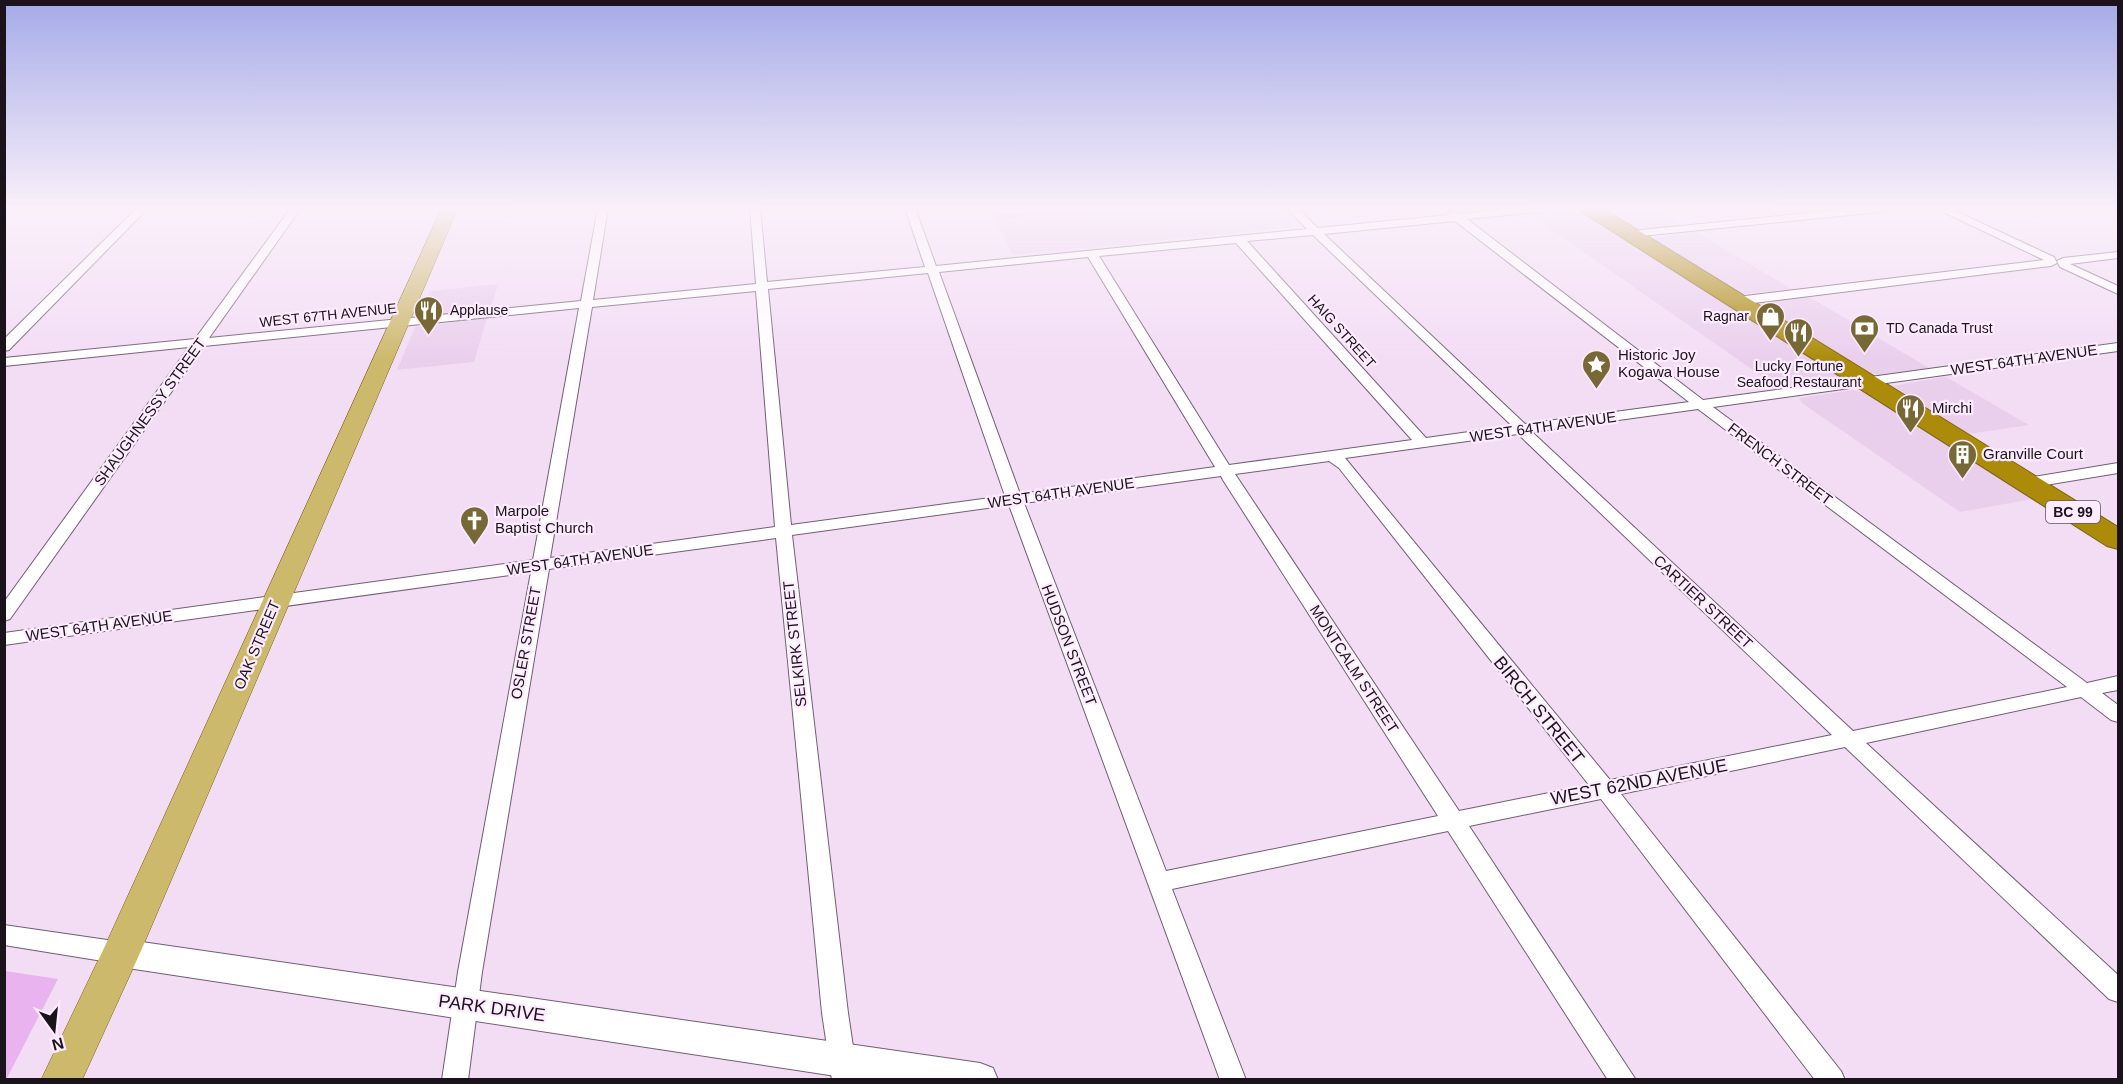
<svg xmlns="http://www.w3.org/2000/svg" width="2123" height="1084" viewBox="0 0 2123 1084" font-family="Arial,sans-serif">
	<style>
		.built { fill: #eacfed }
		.green { fill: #e9b3ef }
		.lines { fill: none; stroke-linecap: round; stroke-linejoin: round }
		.street-casing { stroke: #715e73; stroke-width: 2 }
		.secondary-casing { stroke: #715e73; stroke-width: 2 }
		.primary-casing { stroke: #796110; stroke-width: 1 }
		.highway-casing { stroke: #796110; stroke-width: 2 }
		.street { fill: #fff; fill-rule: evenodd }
		.secondary { fill: #fff; fill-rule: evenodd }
		.primary { fill: #cdb96c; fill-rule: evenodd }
		.highway { fill: #ac8b0a; fill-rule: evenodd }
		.labels { text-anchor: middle; stroke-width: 4.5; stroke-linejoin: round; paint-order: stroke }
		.far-poi-label { font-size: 14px; fill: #1b131b; stroke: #feebff; text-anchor: start }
		.far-street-label { font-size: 14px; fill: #1b131b; stroke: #feebff }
		.shield { fill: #feebff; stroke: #5f545f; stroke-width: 1.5 }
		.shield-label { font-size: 14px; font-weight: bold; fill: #1b131b }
		.poi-label { font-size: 15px; fill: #1b131b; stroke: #feebff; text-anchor: start }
		.street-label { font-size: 15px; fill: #1b131b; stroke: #feebff }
		.near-street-label { font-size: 18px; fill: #1b131b; stroke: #feebff }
	</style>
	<rect width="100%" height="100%" fill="#f3ddf5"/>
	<g class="built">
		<polygon points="989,208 1276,208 1296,227 1013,255"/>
		<polygon points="1603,208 1654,208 1680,226 1639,230"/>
		<polygon points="1570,209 1581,211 1838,375 1840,379 1782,387 1773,384 1532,216 1532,214"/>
		<polygon points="1695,232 1699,234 1792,289 1748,294 1741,293 1652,238"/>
		<polygon points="498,284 491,307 487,310 429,316 420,314 430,291"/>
		<polygon points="1806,297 1811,298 1929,368 1880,375 1867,372 1760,305 1764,302"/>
		<polygon points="487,318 474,362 397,370 415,327"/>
		<polygon points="1945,377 1953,381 2029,425 1969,434 1893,386"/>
		<polygon points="1853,390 1867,393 2033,499 1960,512 1802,403 1799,398"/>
	</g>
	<g class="green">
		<polygon points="993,208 1120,208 1004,219 999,217"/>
		<polygon points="5,971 58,979 6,1080 4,1079"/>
	</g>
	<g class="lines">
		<defs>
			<g id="street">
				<polygon points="137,208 148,208 9,350 4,351 4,339"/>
				<path d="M291,208H301L209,338L581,301L598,208H608L593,300L756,284L750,208H760L767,282L925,267L905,208H915L936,266L1307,229L1286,208H1297L1318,228L1448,215L1453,211L1459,214L1517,208H1555L1550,211L1467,219L1703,400L2118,343V351L1713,407L2087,683L2118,676V690L2102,693L2118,705V722L2111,720L2081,697L1866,743L2118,975V1002L2109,999L1845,747L1621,794L1841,1071L1845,1080H1815L1601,799L1469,826L1636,1080H1608L1448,831L1172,889L1246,1080H1220L1009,505L792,535L848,1013L858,1080H832L822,1013L776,538L549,569L482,972L468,1080H442L458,972L531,572L4,645V633L533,560L579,308L204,346L10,619L4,621V602L189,347L4,366V358L195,339ZM1455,221L1689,402L1525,424L1324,234ZM1313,235L1508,422L1512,426L1426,438L1247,241ZM1236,243L1412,440L1229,465L1099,256ZM1088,257L1215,467L1020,494L939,272ZM928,273L1005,496L791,525L768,289ZM756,291L775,527L550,558L592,307ZM1698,409L2067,687L1853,731L1532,432ZM1518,434L1832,735L1610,780L1345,458ZM1329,461L1339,468L1589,785L1459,811L1235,474ZM1221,476L1223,480L1438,816L1166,871L1024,503Z"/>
				<polygon points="1858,208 1895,208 1890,211 1631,237 1626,234 1631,231"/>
				<polygon points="1935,208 1949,208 2054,257 2057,263 2051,266 1737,305 1731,301 1737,297 2044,260"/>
				<polygon points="2118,252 2118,258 2070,264 2118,286 2118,294 2060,267 2057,261 2063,258"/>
				<polygon points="2118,463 2118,473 2027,488 2019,483 2027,478"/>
				<polygon points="4,925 121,942 130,946 133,953 130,960 121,964 4,945"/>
			</g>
			<polygon id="secondary" points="121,939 980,1063 993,1068 998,1080 862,1080 121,967 109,963 105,953 109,943"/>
			<polygon id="primary" points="442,208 458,208 140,953 82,1080 41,1080 105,946"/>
			<polygon id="highway" points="1580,208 1602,208 2118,527 2118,549 2107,546 1582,212"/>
		</defs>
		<use href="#street" class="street-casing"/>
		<use href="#secondary" class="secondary-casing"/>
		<use href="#primary" class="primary-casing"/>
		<use href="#highway" class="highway-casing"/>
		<use href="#street" class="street"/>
		<use href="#secondary" class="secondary"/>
		<use href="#primary" class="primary"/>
		<use href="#highway" class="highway"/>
	</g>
	<linearGradient id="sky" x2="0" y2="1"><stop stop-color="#a5abe8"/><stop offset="0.58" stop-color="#faf0fa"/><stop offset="1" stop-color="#faf0fa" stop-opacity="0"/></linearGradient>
	<rect width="2123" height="360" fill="url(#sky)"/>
	<defs>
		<symbol id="restaurant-pin" viewBox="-11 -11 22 30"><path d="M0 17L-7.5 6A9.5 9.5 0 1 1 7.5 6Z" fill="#786836" stroke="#feebff"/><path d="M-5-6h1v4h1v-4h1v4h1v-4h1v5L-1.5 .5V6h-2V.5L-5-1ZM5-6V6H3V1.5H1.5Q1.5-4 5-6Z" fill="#fff"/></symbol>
		<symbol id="shop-pin" viewBox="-11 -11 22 30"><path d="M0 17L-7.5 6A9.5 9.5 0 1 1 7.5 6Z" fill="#786836" stroke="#feebff"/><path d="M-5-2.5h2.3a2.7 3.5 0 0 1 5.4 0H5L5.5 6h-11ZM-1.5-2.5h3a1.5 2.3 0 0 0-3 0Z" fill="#fff"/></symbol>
		<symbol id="bank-pin" viewBox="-11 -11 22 30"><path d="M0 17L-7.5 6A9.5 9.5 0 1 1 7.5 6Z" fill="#786836" stroke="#feebff"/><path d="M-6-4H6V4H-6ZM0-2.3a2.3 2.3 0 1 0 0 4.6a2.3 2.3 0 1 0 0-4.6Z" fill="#fff"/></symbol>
		<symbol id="sight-pin" viewBox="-11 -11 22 30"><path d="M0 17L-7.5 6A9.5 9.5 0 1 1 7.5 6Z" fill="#786836" stroke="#feebff"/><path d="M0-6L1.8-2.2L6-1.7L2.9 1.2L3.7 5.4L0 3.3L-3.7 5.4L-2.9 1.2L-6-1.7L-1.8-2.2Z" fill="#fff"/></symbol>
		<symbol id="building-pin" viewBox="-11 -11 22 30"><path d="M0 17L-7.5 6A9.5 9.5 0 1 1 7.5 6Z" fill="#786836" stroke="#feebff"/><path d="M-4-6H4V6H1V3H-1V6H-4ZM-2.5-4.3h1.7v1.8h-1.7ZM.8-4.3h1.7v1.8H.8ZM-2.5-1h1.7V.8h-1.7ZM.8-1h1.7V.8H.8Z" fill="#fff"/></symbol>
		<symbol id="church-pin" viewBox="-11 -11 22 30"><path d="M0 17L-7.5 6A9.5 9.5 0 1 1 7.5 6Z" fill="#786836" stroke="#feebff"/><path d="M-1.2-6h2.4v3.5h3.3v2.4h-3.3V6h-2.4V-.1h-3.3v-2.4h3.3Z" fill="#fff"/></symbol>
	</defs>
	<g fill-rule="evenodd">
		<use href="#restaurant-pin" x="412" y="294" width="33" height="45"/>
		<use href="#shop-pin" x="1754" y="300" width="33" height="45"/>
		<use href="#bank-pin" x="1848" y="312" width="33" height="45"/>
		<use href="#restaurant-pin" x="1782" y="316" width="33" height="45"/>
		<use href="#sight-pin" x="1580" y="348" width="33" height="45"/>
		<use href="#restaurant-pin" x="1894" y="392" width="33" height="45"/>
		<use href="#building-pin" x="1946" y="438" width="33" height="45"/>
		<use href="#church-pin" x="458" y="504" width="33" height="45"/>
	</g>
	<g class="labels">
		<g class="far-poi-label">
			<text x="450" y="315">Applause</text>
			<text x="1749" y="321" text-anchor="end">Ragnar</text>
			<text x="1886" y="333">TD Canada Trust</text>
			<text x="1799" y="371" text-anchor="middle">Lucky Fortune<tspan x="1799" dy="16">Seafood Restaurant</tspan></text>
		</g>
		<g class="far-street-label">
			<text transform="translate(328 315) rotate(-6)" y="5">WEST 67TH AVENUE</text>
			<text transform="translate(1342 331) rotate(48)" y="5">HAIG STREET</text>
		</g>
		<rect class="shield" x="2046" y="501" width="54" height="22" rx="4.5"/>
		<g class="shield-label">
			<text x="2073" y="517">BC 99</text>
		</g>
		<g class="poi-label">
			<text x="1618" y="360">Historic Joy<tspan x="1618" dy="17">Kogawa House</tspan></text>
			<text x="1932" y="413">Mirchi</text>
			<text x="1983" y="459">Granville Court</text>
			<text x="495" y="516">Marpole<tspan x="495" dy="17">Baptist Church</tspan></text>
		</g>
		<g class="street-label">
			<text transform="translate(2024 360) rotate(-8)" y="5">WEST 64TH AVENUE</text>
			<text transform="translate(150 412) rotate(-54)" y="5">SHAUGHNESSY STREET</text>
			<text transform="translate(1543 427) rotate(-8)" y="5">WEST 64TH AVENUE</text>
			<text transform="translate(1780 464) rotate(37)" y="5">FRENCH STREET</text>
			<text transform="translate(1061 493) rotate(-8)" y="5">WEST 64TH AVENUE</text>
			<text transform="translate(580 560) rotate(-8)" y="5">WEST 64TH AVENUE</text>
			<text transform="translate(1703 602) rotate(43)" y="5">CARTIER STREET</text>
			<text transform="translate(99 626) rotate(-8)" y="5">WEST 64TH AVENUE</text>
			<text transform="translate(526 643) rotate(-80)" y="5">OSLER STREET</text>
			<text transform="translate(795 644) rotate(-96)" y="5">SELKIRK STREET</text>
			<text transform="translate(257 645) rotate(-67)" y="5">OAK STREET</text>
			<text transform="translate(1069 645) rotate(69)" y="5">HUDSON STREET</text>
			<text transform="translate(1354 669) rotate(57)" y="5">MONTCALM STREET</text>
		</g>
		<g class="near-street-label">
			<text transform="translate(1539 710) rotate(51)" y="6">BIRCH STREET</text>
			<text transform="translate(1639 782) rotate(-11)" y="6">WEST 62ND AVENUE</text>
			<text transform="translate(492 1008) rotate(8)" y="6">PARK DRIVE</text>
		</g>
	</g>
	<rect width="2123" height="1084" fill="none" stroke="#1b131b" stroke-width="12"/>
	<g transform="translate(54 1030) rotate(165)" stroke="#feebff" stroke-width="4.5" paint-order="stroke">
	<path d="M0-4.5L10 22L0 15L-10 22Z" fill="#1b131b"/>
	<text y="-9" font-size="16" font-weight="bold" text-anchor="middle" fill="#1b131b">N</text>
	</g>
</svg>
